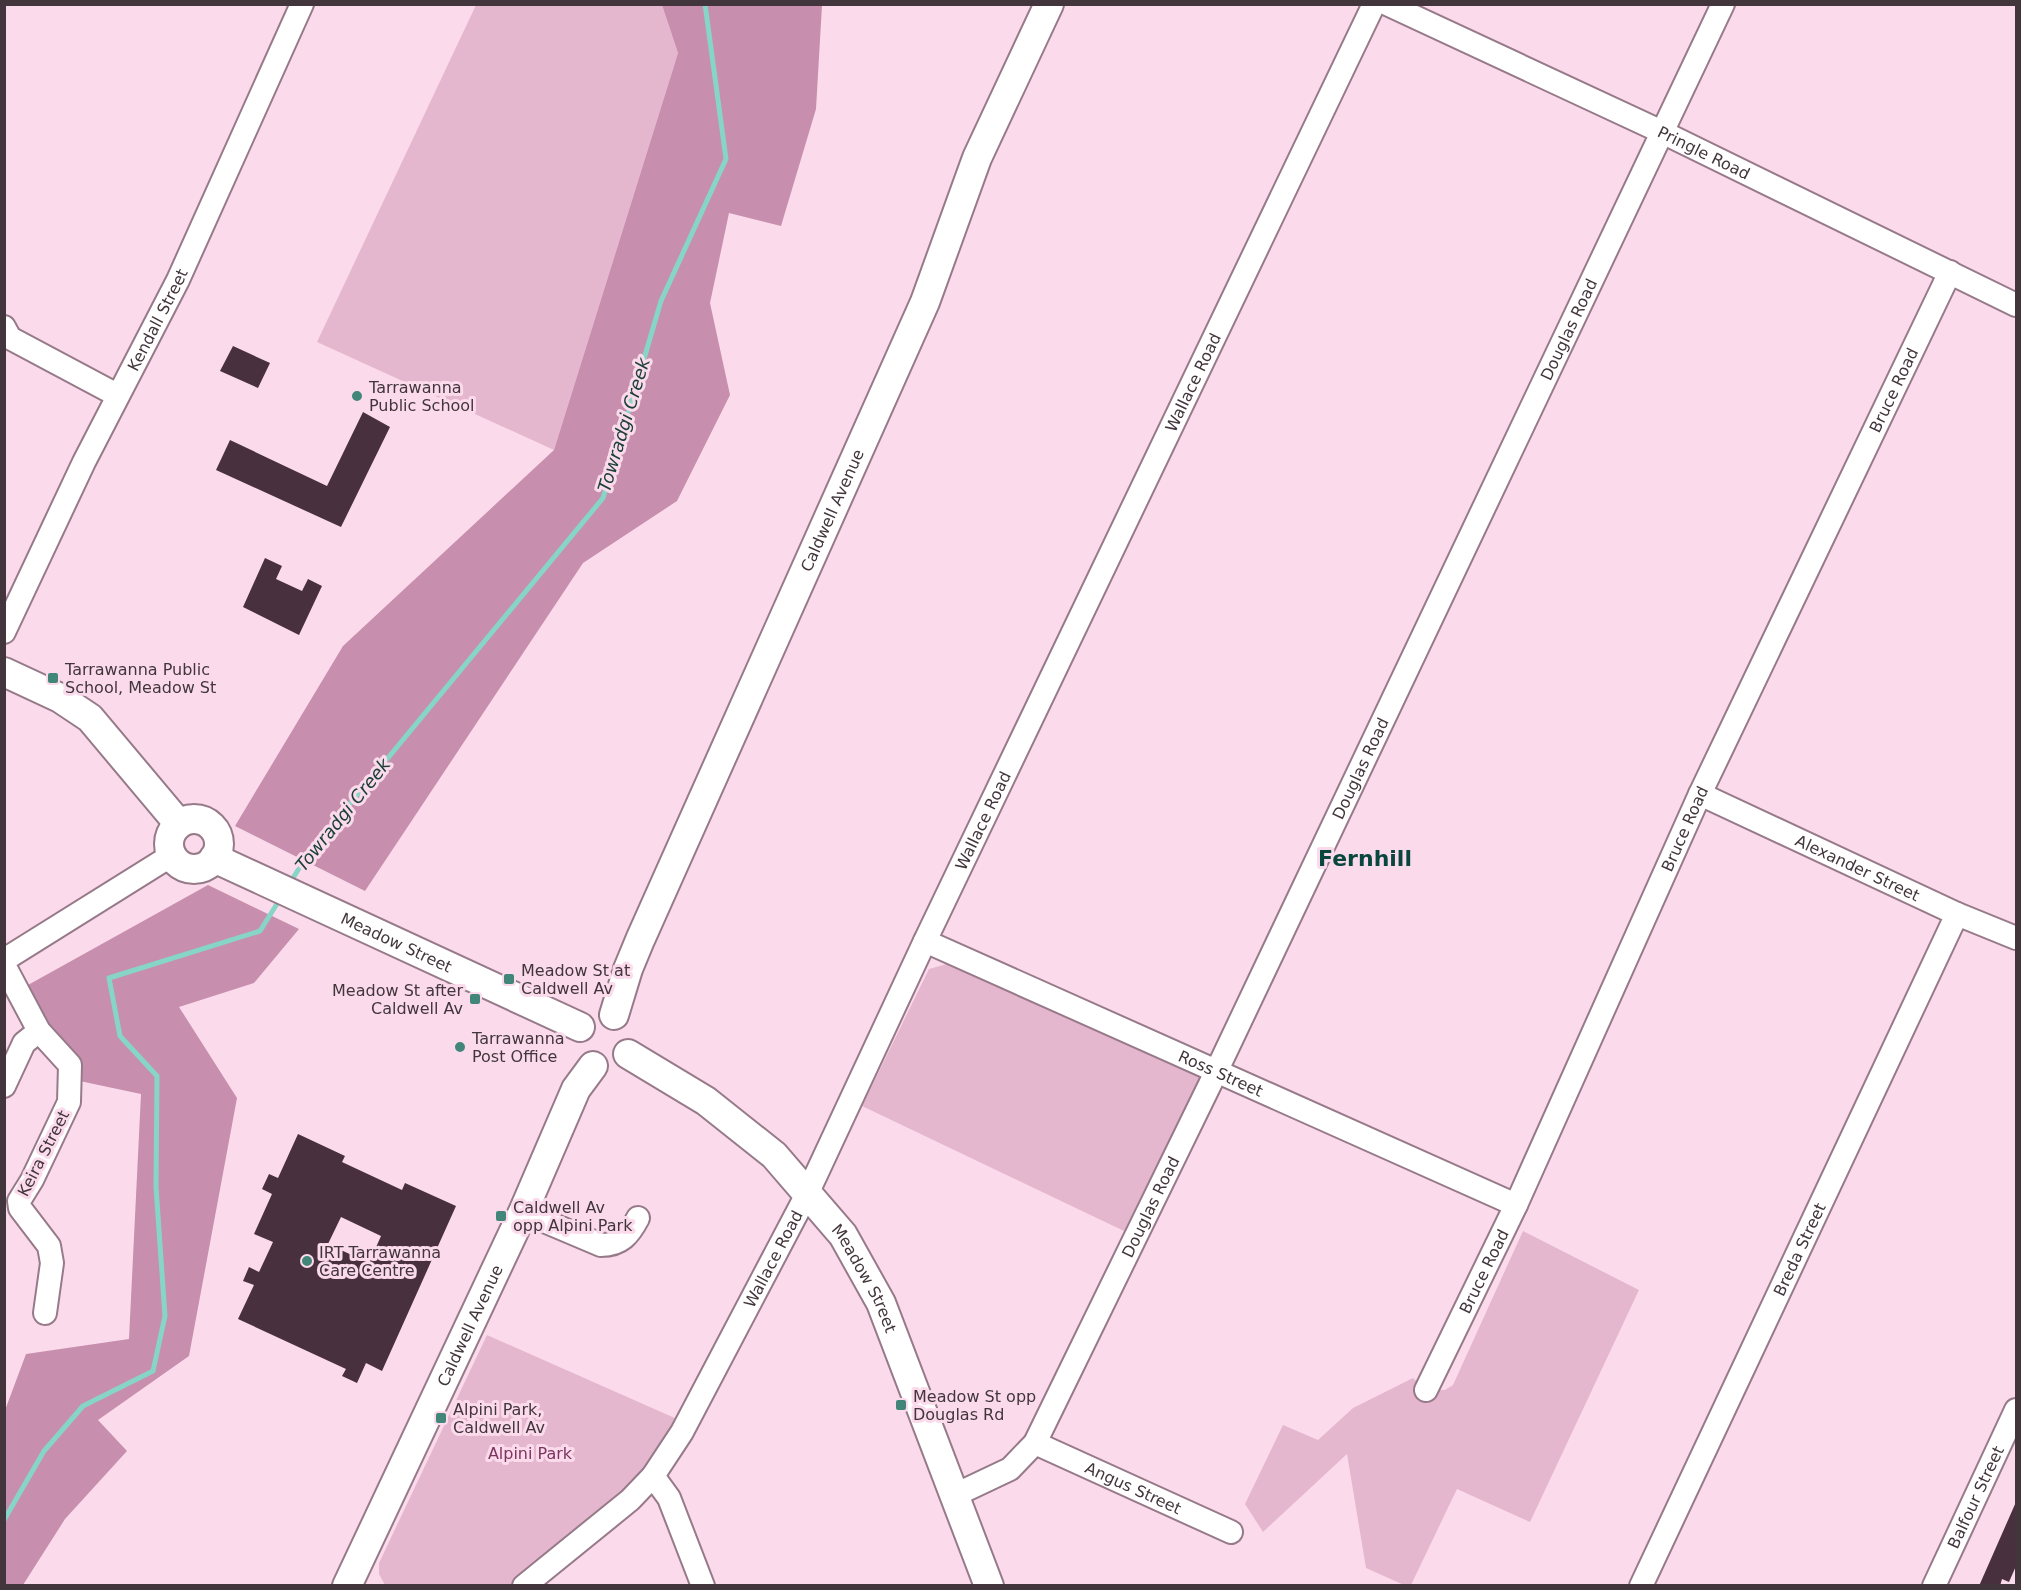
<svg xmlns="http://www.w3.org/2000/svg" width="2021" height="1590" viewBox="0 0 2021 1590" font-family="'DejaVu Sans',sans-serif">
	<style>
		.green { fill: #e5b7cf }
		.forest { fill: #c78ead }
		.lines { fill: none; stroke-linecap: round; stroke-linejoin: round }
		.stream { stroke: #87d5c6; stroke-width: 5 }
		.building { fill: #49303e; fill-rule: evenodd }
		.minor-casing { stroke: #977a89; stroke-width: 26 }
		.major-casing { stroke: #977a89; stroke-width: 32 }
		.minor { stroke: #fff; stroke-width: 22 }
		.major { stroke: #fff; stroke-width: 28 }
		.poi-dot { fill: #42867a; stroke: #fbdbeb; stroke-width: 2 }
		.labels { text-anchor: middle; stroke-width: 6; stroke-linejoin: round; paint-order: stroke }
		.street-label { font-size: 16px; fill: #42363c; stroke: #fbdbeb }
		.poi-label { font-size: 16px; fill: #42363c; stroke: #fbdbeb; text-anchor: start }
		.park-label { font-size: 16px; fill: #7a345e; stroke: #fbdbeb }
		.water-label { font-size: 18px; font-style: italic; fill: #1b4039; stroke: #fbdbeb }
		.district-label { font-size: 22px; font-weight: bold; fill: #09463d; stroke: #fbdbeb }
	</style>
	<rect width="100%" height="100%" fill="#fbdbeb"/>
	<g class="green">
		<polygon points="476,5 662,5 678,53 554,450 317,342"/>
		<polygon points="954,962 1201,1076 1124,1231 862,1106 929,969"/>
		<polygon points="1523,1231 1639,1290 1530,1522 1457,1489 1411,1585 1404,1585 1366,1568 1347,1454 1263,1532 1245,1504 1283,1425 1318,1440 1353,1408 1413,1378 1426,1390 1445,1390 1453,1385"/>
		<polygon points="487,1335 677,1419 653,1459 612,1504 510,1585 385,1585 379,1574 379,1563"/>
	</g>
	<g class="forest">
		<polygon points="662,5 822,5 816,109 781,226 729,213 710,303 730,395 677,501 583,563 365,891 235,826 343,646 554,450 678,53"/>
		<polygon points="208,885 299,929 254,983 179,1007 237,1098 189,1356 98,1420 127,1451 65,1519 23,1585 5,1585 4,1413 26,1354 129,1339 141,1094 75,1080 19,990"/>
	</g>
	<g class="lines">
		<g class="stream">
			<polyline points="290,883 306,857 603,498 661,301 726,159 705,4"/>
			<polyline points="4,1520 44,1451 83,1406 153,1371 165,1316 156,1187 157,1076 120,1036 109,978 260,931 280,899"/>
		</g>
	</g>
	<g class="building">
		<polygon points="233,346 270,363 258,388 220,371"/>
		<polygon points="363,412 390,427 341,527 216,470 230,440 327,486"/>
		<polygon points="265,558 282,566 276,579 302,591 308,579 322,586 299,635 243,607"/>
		<path d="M298,1134L345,1156L342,1162L402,1190L405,1183L456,1206L382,1371L366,1363L357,1383L342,1376L346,1369L238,1319L254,1285L243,1281L249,1267L259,1272L273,1242L254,1234L272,1194L262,1189L269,1174L278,1178ZM341,1217L381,1236L369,1263L328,1244Z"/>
		<polygon points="2016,1502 2016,1566 2009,1582 2002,1579 2000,1586 1979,1586"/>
	</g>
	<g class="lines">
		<defs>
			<g id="minor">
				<path id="s1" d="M1387,4L1662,132L2016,305"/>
				<polyline points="4,327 10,338 117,395"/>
				<path id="s2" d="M4,632L84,462L178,280L302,4"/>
				<path id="s3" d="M1700,794L1957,914L2016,938"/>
				<path id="s4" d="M925,941L1516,1205"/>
				<polyline points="4,960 172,855"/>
				<polyline points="4,965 39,1031 70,1065 69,1102 32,1180 19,1201 20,1208 49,1246 52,1263 45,1313"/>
				<polyline points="4,1086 24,1043 39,1031"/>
				<path d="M523,1212L601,1245C621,1245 629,1235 638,1218"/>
				<path id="s5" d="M1426,1390L1516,1205L1700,794L1950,272"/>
				<path id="s6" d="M1035,1443L1231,1532"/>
				<polyline points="653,1476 669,1498 703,1586"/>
				<path id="s7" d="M953,1496L1010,1469L1035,1443L1217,1070L1723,4"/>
				<path id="s8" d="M524,1586L630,1500L653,1476L682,1432L808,1192L925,941L1374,4"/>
				<path id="s9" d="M1641,1586L1957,914"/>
				<path id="s10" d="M1934,1586L2016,1410"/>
			</g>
			<g id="major">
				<polyline points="4,672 60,698 90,718 179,824"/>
				<circle cx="194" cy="844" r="25"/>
				<path id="s11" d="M214,858L580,1027"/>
				<path id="s12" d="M614,1015L628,969L640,940L925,302L977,158L1049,4"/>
				<path id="s13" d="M628,1054L706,1101L774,1155L843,1235L881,1303L989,1586"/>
				<path id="s14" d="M347,1586L523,1212L576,1089L593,1066"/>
			</g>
		</defs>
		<use href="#minor" class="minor-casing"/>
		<use href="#major" class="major-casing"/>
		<use href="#minor" class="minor"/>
		<use href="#major" class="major"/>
	</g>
	<g class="poi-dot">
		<circle cx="357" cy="396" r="6"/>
		<rect x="47" y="672" width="12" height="12" rx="3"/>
		<rect x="503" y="973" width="12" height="12" rx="3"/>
		<rect x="469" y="993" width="12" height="12" rx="3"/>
		<circle cx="460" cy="1047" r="6"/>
		<rect x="495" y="1210" width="12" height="12" rx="3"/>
		<circle cx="307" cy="1261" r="6"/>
		<rect x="895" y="1399" width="12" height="12" rx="3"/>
		<rect x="435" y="1412" width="12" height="12" rx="3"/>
	</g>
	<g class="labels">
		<g class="street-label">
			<text dy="6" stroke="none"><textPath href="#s1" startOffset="350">Pringle Road</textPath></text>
			<text dy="6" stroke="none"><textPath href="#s2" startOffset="348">Kendall Street</textPath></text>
			<text dy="6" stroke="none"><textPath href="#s7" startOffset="1334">Douglas Road</textPath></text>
			<text dy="6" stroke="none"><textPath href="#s8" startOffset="1390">Wallace Road</textPath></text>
			<text dy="6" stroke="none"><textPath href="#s5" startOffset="1104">Bruce Road</textPath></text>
			<text dy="6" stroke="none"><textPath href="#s12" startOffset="550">Caldwell Avenue</textPath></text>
			<text dy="6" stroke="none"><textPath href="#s7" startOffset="848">Douglas Road</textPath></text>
			<text dy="6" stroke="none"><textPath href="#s8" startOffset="904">Wallace Road</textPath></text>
			<text dy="6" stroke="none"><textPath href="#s5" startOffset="618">Bruce Road</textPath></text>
			<text dy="6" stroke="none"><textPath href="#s3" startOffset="174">Alexander Street</textPath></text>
			<text dy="6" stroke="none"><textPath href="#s11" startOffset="201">Meadow Street</textPath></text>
			<text dy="6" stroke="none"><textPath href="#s4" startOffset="324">Ross Street</textPath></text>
			<text transform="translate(43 1153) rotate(-63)" y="6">Keira Street</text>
			<text dy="6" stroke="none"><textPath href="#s7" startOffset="362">Douglas Road</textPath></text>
			<text dy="6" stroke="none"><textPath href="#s9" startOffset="372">Breda Street</textPath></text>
			<text dy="6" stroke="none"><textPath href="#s8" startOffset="418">Wallace Road</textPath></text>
			<text dy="6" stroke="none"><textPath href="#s5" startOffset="132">Bruce Road</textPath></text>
			<text dy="6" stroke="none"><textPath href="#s13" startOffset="332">Meadow Street</textPath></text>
			<text dy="6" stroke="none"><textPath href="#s14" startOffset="288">Caldwell Avenue</textPath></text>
			<text dy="6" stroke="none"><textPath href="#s6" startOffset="108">Angus Street</textPath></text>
			<text dy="6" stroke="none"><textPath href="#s10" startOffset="98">Balfour Street</textPath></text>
		</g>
		<g class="poi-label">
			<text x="369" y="393">Tarrawanna<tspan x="369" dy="18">Public School</tspan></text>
			<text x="65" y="675">Tarrawanna Public<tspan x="65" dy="18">School, Meadow St</tspan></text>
			<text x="521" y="976">Meadow St at<tspan x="521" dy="18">Caldwell Av</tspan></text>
			<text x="463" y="996" text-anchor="end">Meadow St after<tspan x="463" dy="18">Caldwell Av</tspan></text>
			<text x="472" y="1044">Tarrawanna<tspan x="472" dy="18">Post Office</tspan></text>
			<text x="513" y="1213">Caldwell Av<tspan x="513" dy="18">opp Alpini Park</tspan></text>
			<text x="319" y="1258">IRT Tarrawanna<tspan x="319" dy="18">Care Centre</tspan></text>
			<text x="913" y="1402">Meadow St opp<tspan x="913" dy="18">Douglas Rd</tspan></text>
			<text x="453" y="1415">Alpini Park,<tspan x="453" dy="18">Caldwell Av</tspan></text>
		</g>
		<g class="park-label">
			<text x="530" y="1459">Alpini Park</text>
		</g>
		<g class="water-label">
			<text transform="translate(624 425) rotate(-73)" y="6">Towradgi Creek</text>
			<text transform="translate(343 815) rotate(-51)" y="6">Towradgi Creek</text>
		</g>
		<g class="district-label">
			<text x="1365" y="866">Fernhill</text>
		</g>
	</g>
	<rect width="2021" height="1590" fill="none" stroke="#42363c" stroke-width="12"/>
</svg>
